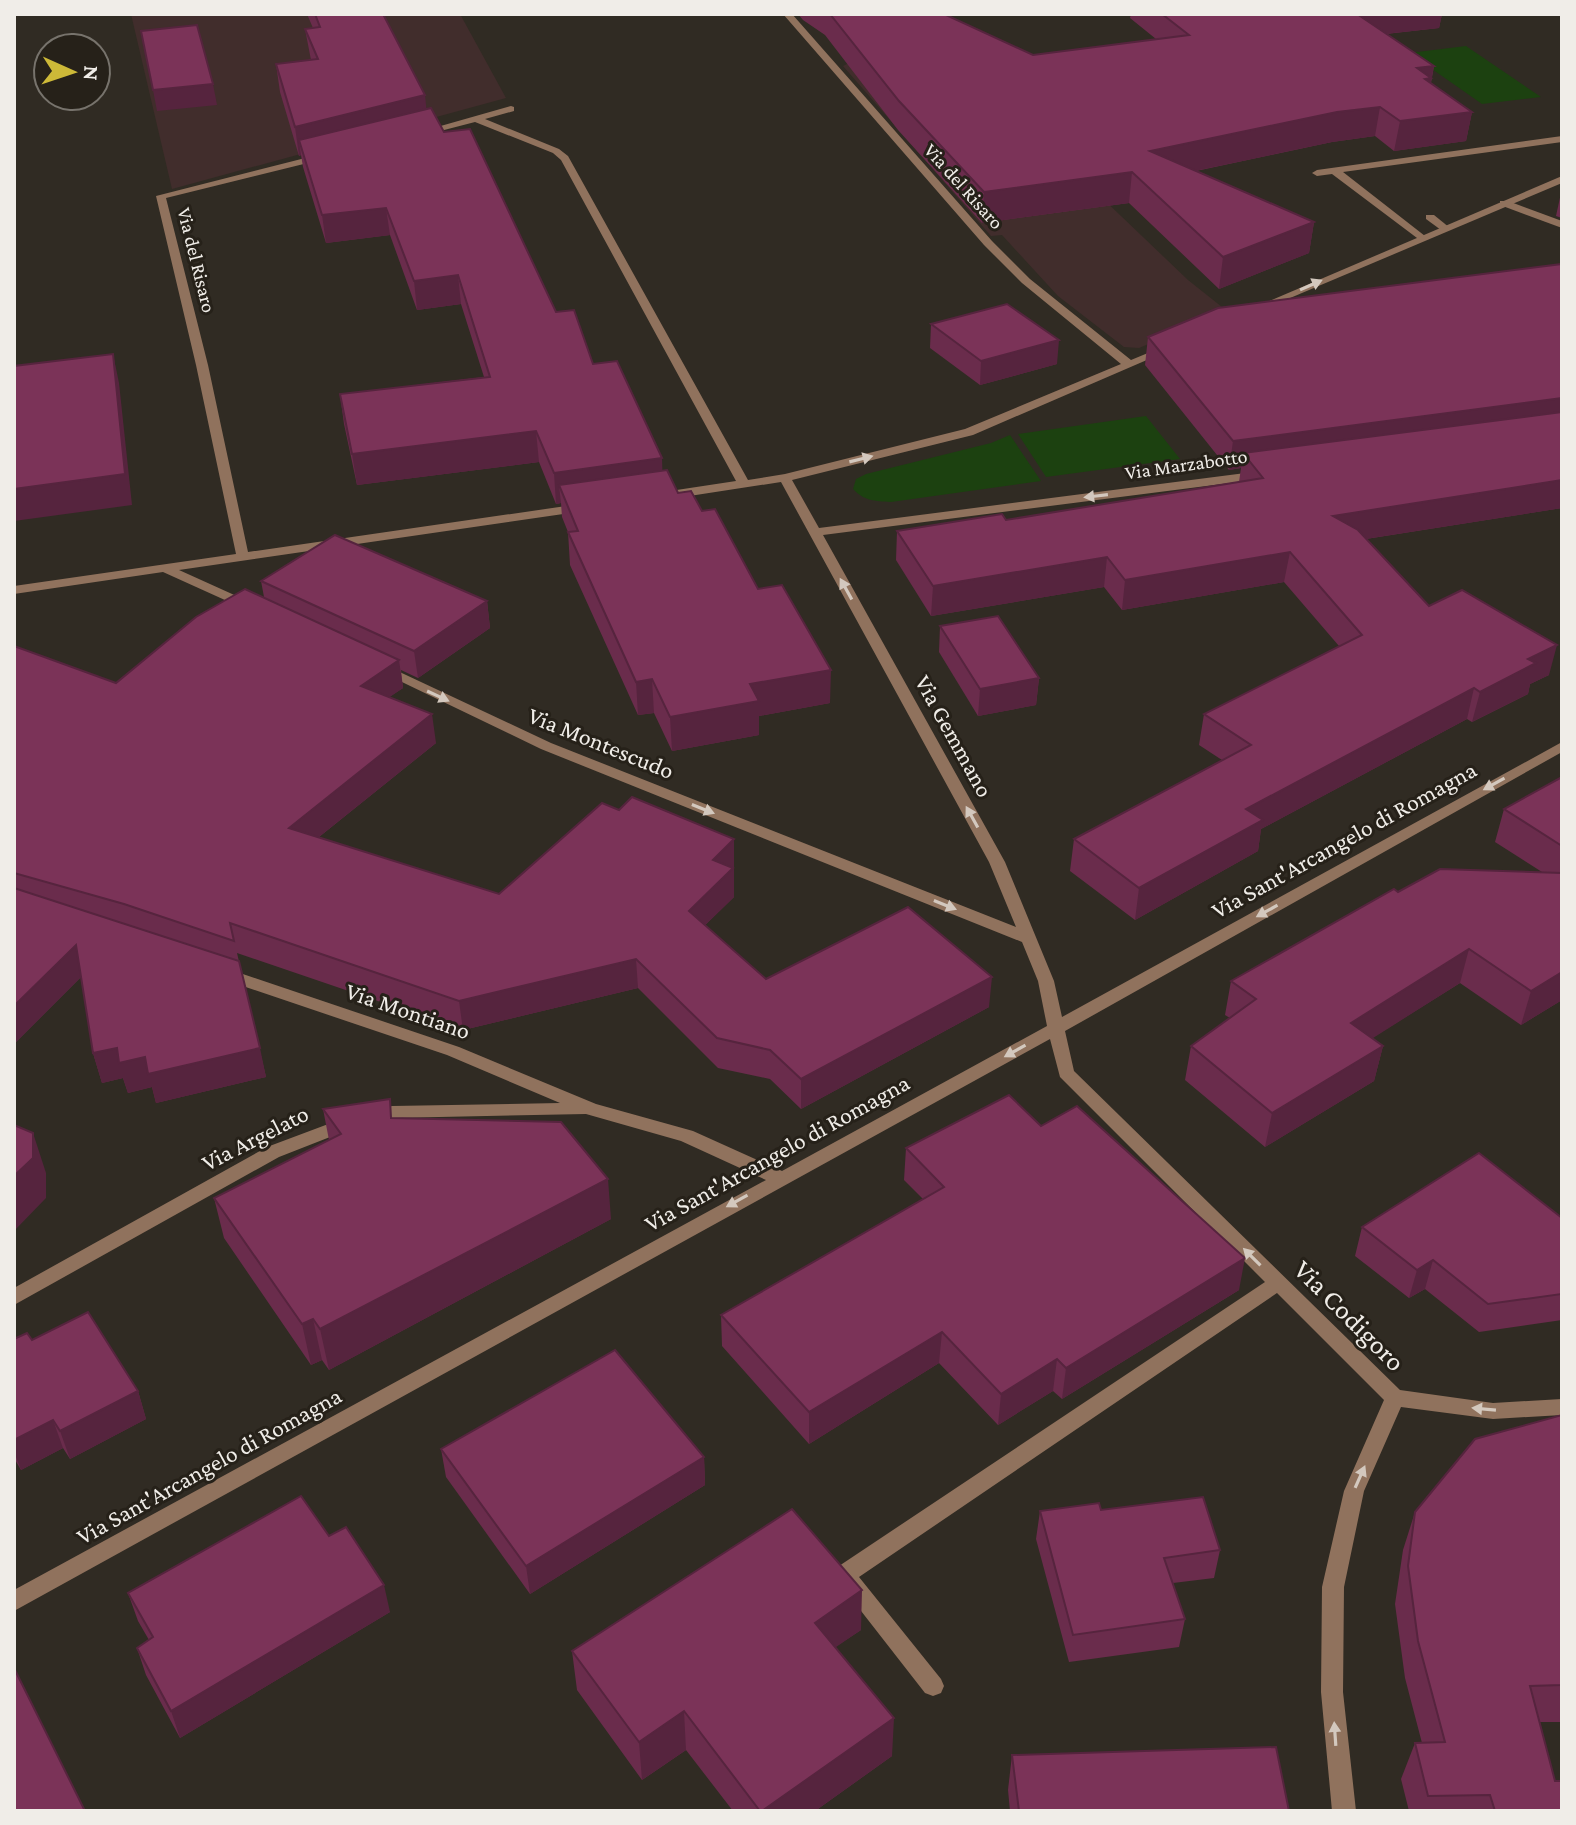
<svg xmlns="http://www.w3.org/2000/svg" width="1576" height="1825" viewBox="0 0 1576 1825" font-family="'Crimson Pro',serif">
	<style>
		.industrial { fill: #412d2c }
		.green { fill: #1c4110 }
		.lines { fill: none; stroke-linecap: round; stroke-linejoin: round }
		.service { fill: #90725d; fill-rule: evenodd }
		.minor { fill: #90725d; fill-rule: evenodd }
		.wall { fill: #6a2c4c }
		.shaded-wall { fill: #56243e }
		.building { fill: #7b3358; stroke: #56243e; stroke-width: 2 }
		.oneway { fill: #d3c8be }
		.labels { text-anchor: middle; stroke-width: 6; stroke-linejoin: round; paint-order: stroke }
		.far-street-label { font-size: 20px; fill: #f0ede8; stroke: #262119 }
		.street-label { font-size: 24px; fill: #f0ede8; stroke: #262119 }
		.near-street-label { font-size: 28px; fill: #f0ede8; stroke: #262119 }
	</style>
	<rect width="100%" height="100%" fill="#302b23"/>
	<g class="industrial">
		<polygon points="131,14 460,14 506,98 172,189"/>
		<polygon points="849,63 1054,152 1188,280 1227,311 1139,348 1124,347 1058,296 1002,235 991,236 843,66"/>
	</g>
	<g class="green">
		<polygon points="1466,46 1541,97 1482,104 1409,53"/>
		<polygon points="1146,416 1180,459 1046,477 1018,434"/>
		<path d="M1010,435L1041,481L891,502C875,501 864,501 853,489L856,479L866,474L991,443Z"/>
	</g>
	<g class="lines">
		<g class="service">
			<polygon points="1562,136 1562,142 1343,172 1425,236 1425,240 1421,241 1332,174 1317,176 1312,173 1317,170"/>
			<polygon points="1500,201 1508,201 1562,221 1562,228 1500,205"/>
			<polygon points="1426,215 1434,215 1450,228 1441,230 1426,219"/>
		</g>
		<g class="minor">
			<polygon points="783,14 792,14 992,241 1030,279 1131,360 1160,348 1170,350 973,435 792,480 819,528 1261,471 1267,475 1261,479 823,535 1005,862 1054,981 1062,1017 1562,742 1562,752 1065,1031 1074,1071 1400,1390 1493,1403 1562,1399 1562,1415 1493,1419 1401,1407 1364,1491 1344,1587 1343,1692 1356,1811 1332,1811 1321,1692 1322,1587 1344,1491 1384,1400 1277,1293 859,1577 941,1679 944,1686 941,1693 933,1696 925,1693 833,1575 836,1568 1265,1282 1060,1077 1050,1039 14,1611 14,1590 766,1180 681,1141 586,1114 392,1118 373,1123 367,1122 364,1117 367,1112 392,1106 560,1103 447,1055 219,978 217,974 219,970 231,970 459,1047 596,1104 693,1131 782,1171 1047,1026 1038,981 1022,942 541,749 377,670 384,666 389,667 551,743 1016,927 989,862 781,482 670,499 664,495 670,491 736,481 561,160 553,153 475,122 421,136 416,133 511,106 514,107 514,111 485,119 559,149 568,156 748,480 785,474 965,429 1121,364 1022,283 984,245"/>
			<polygon points="321,154 324,155 324,159 166,198 208,365 248,552 580,504 584,505 584,511 179,570 252,603 252,609 247,610 163,572 14,594 14,586 236,554 196,365 156,196"/>
			<polygon points="1562,176 1562,183 1262,310 1253,308"/>
			<polygon points="347,1117 353,1118 356,1123 353,1128 279,1157 14,1305 14,1288 267,1147"/>
		</g>
	</g>
	<g class="wall">
		<polygon points="307,14 383,14 426,109 444,132 556,312 662,458 662,470 678,493 702,511 758,589 830,703 759,716 759,735 672,751 654,713 638,715 570,565 568,532 562,517 561,503 556,504 539,462 357,485 344,424 340,394 484,377 461,304 417,310 390,235 326,243 303,167 301,155 299,156 280,92 276,64 311,60 305,29 313,28"/>
		<polygon points="798,14 944,14 1033,55 1156,39 1130,18 1131,14 1442,14 1439,28 1386,34 1434,66 1431,83 1472,112 1466,141 1394,151 1375,136 1332,142 1196,171 1314,222 1309,253 1219,289 1129,203 982,223 898,130 825,35 803,20"/>
		<polygon points="1561,193 1562,193 1562,218 1556,216"/>
		<polygon points="1561,258 1562,508 1366,539 1429,606 1549,675 1530,684 1528,694 1472,722 1467,719 1261,829 1258,851 1135,920 1070,871 1074,839 1222,760 1199,745 1204,714 1339,646 1284,582 1122,610 1104,587 931,616 896,560 897,531 1006,520 1239,482 1241,468 1229,470 1145,365 1148,337 1560,264"/>
		<polygon points="931,324 1057,364 980,385 930,348"/>
		<polygon points="261,581 487,601 490,628 418,678 401,670 403,688 389,697 436,743 319,837 499,894 619,810 734,839 734,897 705,925 766,979 989,1007 801,1109 770,1079 718,1068 638,988 463,1030 237,953 266,1077 156,1103 152,1087 128,1093 123,1078 102,1083 93,1053 81,977 14,1044 14,646 116,683 264,597"/>
		<polygon points="940,626 1039,678 1036,705 978,716 939,652"/>
		<polygon points="1562,777 1562,1000 1521,1025 1460,983 1372,1038 1383,1046 1374,1081 1265,1147 1185,1080 1191,1046 1230,1018 1225,1015 1231,981 1398,892 1542,872 1495,842 1504,809"/>
		<polygon points="323,1109 393,1118 611,1219 329,1370 322,1360 311,1365 224,1238 214,1198 329,1140"/>
		<polygon points="1041,1126 1239,1290 1062,1399 1053,1391 998,1425 939,1363 809,1444 722,1346 721,1315 923,1199 904,1180 906,1148"/>
		<polygon points="1562,1218 1562,1320 1479,1332 1425,1289 1409,1298 1355,1256 1362,1227"/>
		<polygon points="14,1339 32,1340 138,1391 146,1419 70,1459 63,1448 21,1470 14,1458"/>
		<polygon points="1562,1415 1562,1722 1540,1722 1562,1811 1409,1811 1401,1779 1415,1743 1422,1743 1405,1678 1395,1604 1403,1550 1415,1512"/>
		<polygon points="441,1449 704,1457 705,1485 530,1594 446,1477"/>
		<polygon points="1101,1510 1220,1550 1214,1578 1173,1583 1185,1619 1179,1647 1069,1662 1036,1539 1040,1511"/>
		<polygon points="329,1536 390,1612 180,1738 146,1675 137,1648 149,1640 138,1621 128,1593"/>
		<polygon points="861,1630 835,1647 892,1756 815,1811 733,1811 686,1750 642,1780 577,1690 572,1651"/>
		<polygon points="1012,1755 1289,1811 1010,1811 1008,1790"/>
	</g>
	<g class="shaded-wall">
		<polygon points="1352,14 1442,14 1439,28 1348,38"/>
		<polygon points="1434,66 1426,107 1417,68"/>
		<polygon points="213,84 217,105 157,111 153,90"/>
		<polygon points="425,95 428,124 299,140 301,155 299,156 295,127"/>
		<polygon points="1380,107 1375,136 1332,142 1147,181 1150,151 1337,112"/>
		<polygon points="1472,112 1466,141 1394,151 1400,121"/>
		<polygon points="1132,172 1129,203 982,223 984,192"/>
		<polygon points="386,208 390,235 326,243 322,215"/>
		<polygon points="1314,222 1309,253 1219,289 1223,257"/>
		<polygon points="458,275 461,304 417,310 414,281"/>
		<polygon points="1059,340 1057,364 980,385 981,361"/>
		<polygon points="113,354 119,383 132,505 14,521 14,489"/>
		<polygon points="1562,398 1562,425 1243,453 1241,468 1229,470 1233,441"/>
		<polygon points="536,431 539,462 357,485 352,454"/>
		<polygon points="662,458 663,489 559,485 561,503 556,504 554,473"/>
		<polygon points="1562,480 1562,508 1327,545 1333,516"/>
		<polygon points="1290,552 1284,582 1122,610 1125,580"/>
		<polygon points="1107,557 1104,587 931,616 933,586"/>
		<polygon points="487,601 490,628 418,678 414,651"/>
		<polygon points="1557,645 1549,675 1530,684 1528,694 1472,722 1480,692 1528,659"/>
		<polygon points="399,660 403,688 365,714 361,686"/>
		<polygon points="831,670 830,703 759,716 759,735 672,751 670,717 750,684"/>
		<polygon points="1039,678 1036,705 978,716 980,689"/>
		<polygon points="652,679 654,713 638,715 636,682"/>
		<polygon points="1474,688 1467,719 1261,829 1258,851 1135,920 1139,888 1246,809"/>
		<polygon points="432,714 436,743 294,857 289,828"/>
		<polygon points="734,839 734,897 690,940 689,911 713,860"/>
		<polygon points="76,945 84,974 14,1044 14,1006"/>
		<polygon points="1469,949 1460,983 1343,1057 1351,1023"/>
		<polygon points="636,959 638,988 463,1030 459,1001"/>
		<polygon points="1562,972 1562,1000 1521,1025 1531,991"/>
		<polygon points="992,977 989,1007 801,1109 801,1079"/>
		<polygon points="1383,1046 1374,1081 1265,1147 1272,1113"/>
		<polygon points="117,1048 145,1057 260,1048 266,1077 156,1103 152,1087 128,1093 123,1078 102,1083 93,1053"/>
		<polygon points="33,1133 46,1173 46,1198 14,1231 14,1176"/>
		<polygon points="608,1179 611,1219 329,1370 320,1329"/>
		<polygon points="1245,1258 1239,1290 1062,1399 1066,1368"/>
		<polygon points="1433,1260 1425,1289 1409,1298 1417,1270"/>
		<polygon points="313,1319 322,1360 311,1365 302,1324"/>
		<polygon points="942,1332 939,1363 809,1444 809,1412"/>
		<polygon points="1057,1359 1053,1391 998,1425 1001,1394"/>
		<polygon points="138,1391 146,1419 70,1459 60,1431"/>
		<polygon points="53,1420 63,1448 21,1470 14,1452 14,1440"/>
		<polygon points="704,1457 705,1485 530,1594 526,1566"/>
		<polygon points="384,1585 390,1612 180,1738 171,1711"/>
		<polygon points="862,1590 861,1630 814,1662 815,1623"/>
		<polygon points="684,1711 686,1750 642,1780 639,1742"/>
		<polygon points="894,1718 892,1756 815,1811 762,1811"/>
	</g>
	<g class="building">
		<polygon points="315,14 383,14 425,95 295,127 276,64 318,59 305,29 320,27"/>
		<polygon points="830,14 944,14 1033,55 1189,35 1162,14 1357,14 1434,66 1417,68 1431,78 1425,79 1472,112 1400,121 1380,107 1337,112 1150,151 1314,222 1223,257 1132,172 984,192 899,101"/>
		<polygon points="197,25 213,84 153,90 141,31"/>
		<polygon points="431,108 444,132 470,129 556,312 574,310 593,364 617,361 662,458 554,473 536,431 352,454 340,394 490,377 458,275 414,281 386,208 322,215 299,140"/>
		<polygon points="1562,264 1562,398 1233,441 1148,337 1218,308"/>
		<polygon points="1007,304 1059,340 981,361 931,324"/>
		<polygon points="113,354 125,474 14,489 14,366"/>
		<polygon points="1562,412 1562,480 1333,516 1358,530 1429,606 1462,590 1557,645 1528,659 1536,663 1480,692 1474,688 1246,809 1263,820 1139,888 1074,839 1251,745 1204,714 1362,635 1290,552 1125,580 1107,557 933,586 897,531 1002,514 1006,520 1263,478 1243,453"/>
		<polygon points="667,470 678,493 691,491 702,511 715,509 758,589 782,585 831,670 750,684 759,701 670,717 652,679 636,682 568,532 578,531 559,485"/>
		<polygon points="335,535 487,601 414,651 261,581"/>
		<polygon points="245,589 399,660 361,686 432,714 289,828 499,894 602,803 619,810 632,797 734,839 713,860 733,868 689,911 766,979 908,907 992,977 801,1079 770,1050 717,1038 636,959 459,1001 230,923 234,941 124,904 14,873 14,646 116,683 196,617"/>
		<polygon points="998,616 1039,678 980,689 940,626"/>
		<polygon points="1562,777 1562,846 1504,809"/>
		<polygon points="1440,869 1562,873 1562,972 1531,991 1469,949 1351,1023 1383,1046 1272,1113 1191,1046 1256,999 1231,981 1394,889 1398,892"/>
		<polygon points="14,888 239,961 260,1048 148,1074 145,1057 119,1063 117,1048 93,1053 76,945 14,1006"/>
		<polygon points="1009,1095 1041,1126 1077,1106 1245,1258 1066,1368 1057,1359 1001,1394 942,1332 809,1412 721,1315 944,1187 906,1148"/>
		<polygon points="390,1099 391,1118 561,1122 608,1179 320,1329 313,1319 302,1324 214,1198 341,1134 323,1109"/>
		<polygon points="14,1125 33,1133 33,1158 14,1176"/>
		<polygon points="1479,1153 1562,1218 1562,1294 1488,1304 1433,1260 1417,1270 1362,1227"/>
		<polygon points="88,1312 138,1391 60,1431 53,1420 14,1440 14,1339 27,1333 32,1340"/>
		<polygon points="615,1350 704,1457 526,1566 441,1449"/>
		<polygon points="1562,1415 1562,1685 1530,1686 1555,1781 1562,1781 1562,1811 1495,1811 1490,1795 1428,1796 1415,1743 1445,1742 1418,1641 1408,1566 1415,1512 1475,1439"/>
		<polygon points="301,1496 329,1536 346,1527 384,1585 171,1711 137,1648 153,1637 128,1593"/>
		<polygon points="1203,1497 1220,1550 1164,1558 1185,1619 1073,1635 1040,1511 1099,1503 1101,1510"/>
		<polygon points="792,1509 862,1590 815,1623 894,1718 762,1811 760,1811 684,1711 639,1742 572,1651"/>
		<polygon points="14,1668 85,1811 14,1811"/>
		<polygon points="1276,1747 1289,1811 1019,1811 1012,1755"/>
	</g>
	<defs><path id="oneway-solid" d="M-6-.8H1V-3.2L6.5 0L1 3.2V.8H-6Z" transform="scale(2)"/></defs>
	<g class="oneway">
		<use href="#oneway-solid" transform="translate(1311 285) rotate(-24)"/>
		<use href="#oneway-solid" transform="translate(861 459) rotate(-14)"/>
		<use href="#oneway-solid" transform="translate(1096 496) rotate(173)"/>
		<use href="#oneway-solid" transform="translate(846 589) rotate(-119)"/>
		<use href="#oneway-solid" transform="translate(438 696) rotate(25)"/>
		<use href="#oneway-solid" transform="translate(1494 784) rotate(151)"/>
		<use href="#oneway-solid" transform="translate(703 809) rotate(22)"/>
		<use href="#oneway-solid" transform="translate(972 817) rotate(-119)"/>
		<use href="#oneway-solid" transform="translate(945 905) rotate(22)"/>
		<use href="#oneway-solid" transform="translate(1267 911) rotate(151)"/>
		<use href="#oneway-solid" transform="translate(1015 1051) rotate(151)"/>
		<use href="#oneway-solid" transform="translate(737 1201) rotate(151)"/>
		<use href="#oneway-solid" transform="translate(1252 1257) rotate(-135)"/>
		<use href="#oneway-solid" transform="translate(1484 1409) rotate(-175)"/>
		<use href="#oneway-solid" transform="translate(1360 1477) rotate(-66)"/>
		<use href="#oneway-solid" transform="translate(1335 1734) rotate(-94)"/>
	</g>
	<g class="labels">
		<g class="far-street-label">
			<text transform="translate(964 186) rotate(48)" y="7">Via del Risaro</text>
			<text transform="translate(197 260) rotate(76)" y="7">Via del Risaro</text>
			<text transform="translate(1186 464) rotate(-8)" y="7">Via Marzabotto</text>
		</g>
		<g class="street-label">
			<text transform="translate(954 736) rotate(61)" y="8">Via Gemmano</text>
			<text transform="translate(601 743) rotate(22)" y="8">Via Montescudo</text>
			<text transform="translate(1344 840) rotate(-29)" y="8">Via Sant'Arcangelo di Romagna</text>
			<text transform="translate(408 1011) rotate(19)" y="8">Via Montiano</text>
			<text transform="translate(255 1138) rotate(-27)" y="8">Via Argelato</text>
			<text transform="translate(777 1153) rotate(-29)" y="8">Via Sant'Arcangelo di Romagna</text>
			<text transform="translate(209 1466) rotate(-29)" y="8">Via Sant'Arcangelo di Romagna</text>
		</g>
		<g class="near-street-label">
			<text transform="translate(1350 1315) rotate(45)" y="10">Via Codigoro</text>
		</g>
	</g>
	<rect width="1576" height="1825" fill="none" stroke="#f0ede8" stroke-width="32"/>
	<g transform="translate(72 72) rotate(93)"><circle r="38" fill="#262119" stroke="#77736c" stroke-width="2"/>
	<path d="M0-6L14 30L0 20L-14 30Z" fill="#cdb938"/>
	<text y="-12" font-size="22" font-weight="bold" text-anchor="middle" fill="#f0ede8">N</text>
	</g>
</svg>
